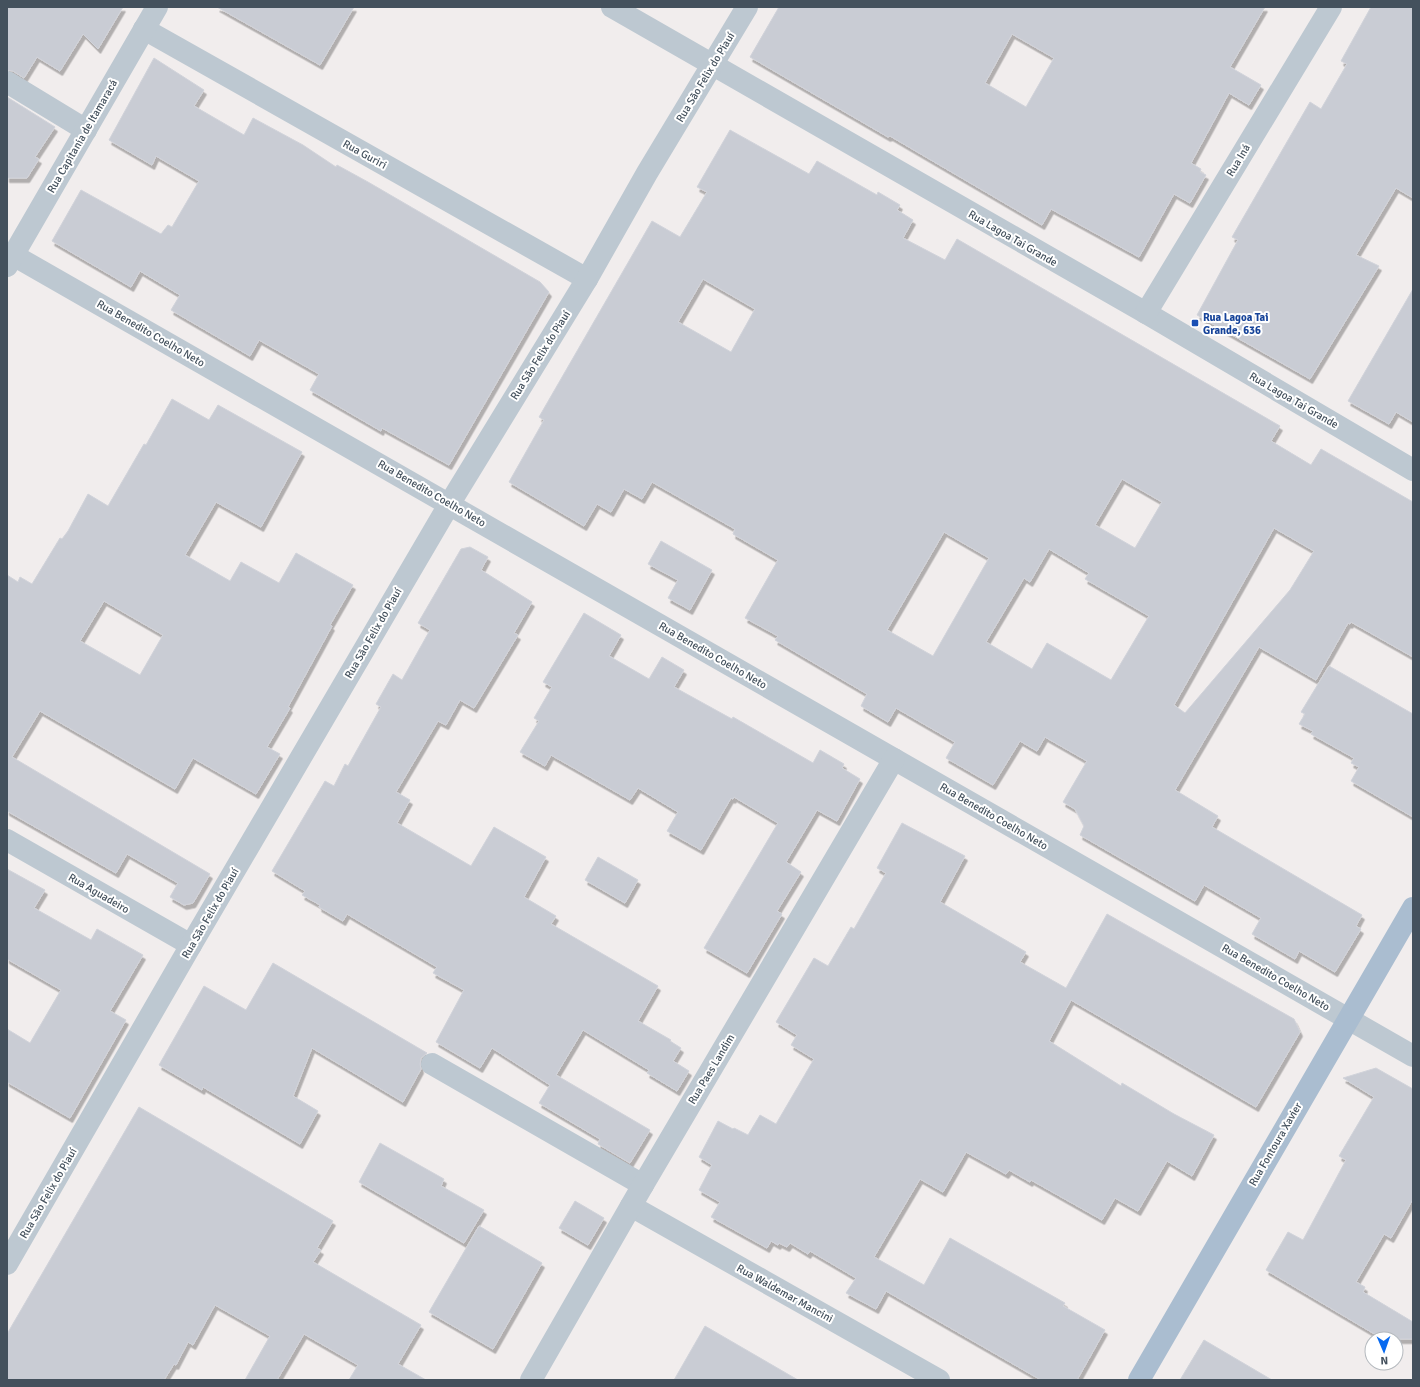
<svg xmlns="http://www.w3.org/2000/svg" width="1420" height="1387" viewBox="0 0 1420 1387" font-family="Signika,sans-serif">
	<style>
		.building { fill: #c9ccd4; stroke: #d1d3da; fill-rule: evenodd; filter: url(#shadow) }
		.lines { fill: none; stroke-linecap: round; stroke-linejoin: round }
		.minor { stroke: #bdc8d1; stroke-width: 22 }
		.major { stroke: #aabdd0; stroke-width: 22 }
		.transit-dot { fill: #1a4fb4; stroke: #fff; stroke-width: 1.5 }
		.labels { text-anchor: middle; stroke-width: 4; stroke-linejoin: round; paint-order: stroke }
		.street-label { font-size: 11px; fill: #44515d; stroke: #fff }
		.transit-label { font-size: 11px; font-weight: bold; fill: #164399; stroke: #fff; text-anchor: start }
	</style>
	<defs>
		<filter id="shadow"><feDropShadow dx="2.5" dy="4.5" stdDeviation="0" flood-color="#0004"/></filter>
	</defs>
	<rect width="100%" height="100%" fill="#f1eded"/>
	<g class="building">
		<polygon points="7,7 123,7 98,49 83,34 60,71 37,57 24,78 13,71 7,70"/>
		<polygon points="217,7 354,7 320,65"/>
		<path d="M779,7H1265L1230,67L1261,85L1249,105L1229,93L1191,163L1201,169L1200,172L1206,175L1190,203L1174,194L1139,257L1051,209L1042,225L890,136L888,137L750,57ZM1012,34L1054,58L1026,107L985,83Z"/>
		<polygon points="1371,7 1413,7 1413,198 1396,188 1356,255 1379,266 1310,379 1197,315 1238,240 1232,237 1310,102 1321,109 1347,64 1341,61"/>
		<polygon points="154,58 204,90 194,106 244,135 253,118 303,145 336,167 337,165 368,182 540,282 549,292 449,465 382,428 381,431 310,390 319,374 259,340 250,356 171,310 180,295 140,271 131,287 52,241 81,190 161,234 168,225 172,227 199,181 156,156 152,165 109,140"/>
		<polygon points="7,97 55,127 35,157 39,159 27,178 7,178"/>
		<path d="M730,130L809,174L817,161L877,195L878,192L900,205L897,210L913,220L903,238L945,260L957,239L1280,426L1271,441L1311,465L1321,449L1413,502V657L1351,622L1350,624L1348,623L1316,680L1259,647L1175,790L1218,816L1212,827L1362,915L1356,926L1361,929L1335,972L1299,951L1295,959L1252,934L1261,918L1204,885L1195,901L1080,835L1084,826L1075,809L1063,802L1087,761L1045,737L1037,751L1020,741L993,785L946,758L955,742L896,708L888,722L861,706L867,694L775,640L778,636L745,618L778,560L733,534L735,529L652,482L642,499L624,489L611,512L597,504L584,526L509,482L544,420L539,417L652,221L680,237L707,192L697,187ZM703,279L755,309L731,352L678,322ZM1122,479L1162,502L1135,548L1095,525ZM1274,528L1314,551L1290,590L1185,713L1174,705ZM944,532L989,558L933,656L887,630ZM1049,549L1089,573L1085,579L1149,616L1111,680L1047,643L1032,669L986,642L1024,578L1030,582Z"/>
		<polygon points="1413,289 1413,422 1396,412 1389,424 1348,401"/>
		<path d="M172,399L209,420L218,405L302,452L261,527L216,502L185,555L230,581L241,562L279,583L296,553L353,585L330,625L332,626L288,707L290,708L267,747L280,754L256,794L193,758L175,789L40,711L12,757L210,874L193,903L184,905L170,897L178,883L127,854L116,873L7,811V575L18,582L20,577L32,584L60,538L62,539L68,531L88,494L108,506L144,444L146,445ZM104,601L163,635L140,675L80,641Z"/>
		<polygon points="661,541 712,570 690,610 668,598 678,580 648,564"/>
		<polygon points="470,547 488,557 481,570 532,602 514,633 518,635 474,708 460,700 446,725 438,721 396,792 410,800 397,823 471,866 494,827 546,857 524,897 556,916 551,924 658,986 638,1021 671,1040 670,1041 681,1048 673,1061 689,1071 677,1091 647,1073 649,1070 583,1030 556,1075 650,1130 630,1163 598,1144 600,1139 539,1103 550,1085 492,1048 480,1068 436,1042 464,990 433,973 437,967 347,914 343,921 319,907 320,905 302,895 305,891 272,871 325,781 334,786 345,764 348,766 381,707 376,704 393,674 402,680 430,630 418,623 461,549"/>
		<polygon points="584,613 621,635 609,656 649,679 662,657 684,670 674,687 732,719 733,717 813,763 820,750 844,764 842,768 860,779 837,821 817,810 786,862 801,872 777,911 782,914 747,973 704,948 778,823 734,797 733,799 731,798 701,850 667,831 678,812 638,788 630,800 551,755 545,766 520,752 539,721 534,718 552,687 543,682"/>
		<polygon points="1329,666 1413,714 1413,817 1351,781 1359,767 1351,763 1354,758 1311,734 1313,731 1299,724 1305,714 1301,712"/>
		<polygon points="902,823 965,856 940,902 1026,952 1020,962 1066,988 1107,914 1294,1019 1300,1032 1256,1107 1071,1000 1049,1041 1121,1086 1122,1083 1174,1114 1214,1135 1192,1176 1167,1161 1138,1211 1115,1198 1102,1220 1031,1180 1030,1182 1009,1170 1006,1174 966,1152 943,1192 920,1179 874,1257 924,1285 950,1238 1065,1303 1063,1306 1105,1330 1077,1380 1041,1380 886,1291 876,1309 846,1293 856,1278 810,1251 808,1254 790,1243 787,1247 779,1243 778,1245 771,1241 767,1248 711,1217 720,1202 699,1190 712,1165 699,1157 718,1121 733,1129 734,1128 748,1135 760,1115 776,1124 814,1059 791,1045 797,1035 776,1022 814,958 828,966 851,927 854,929 886,873 877,868"/>
		<polygon points="598,857 638,880 625,903 585,880"/>
		<polygon points="7,869 45,890 34,908 91,940 97,929 143,955 110,1011 126,1020 70,1118 7,1082 7,1029 30,1043 61,990 7,959"/>
		<polygon points="273,963 427,1053 421,1058 420,1064 421,1069 403,1102 312,1048 293,1096 318,1111 300,1144 203,1087 202,1090 159,1065 204,986 246,1010"/>
		<polygon points="1376,1068 1413,1089 1413,1199 1391,1238 1384,1234 1356,1282 1365,1287 1363,1292 1413,1322 1413,1339 1383,1339 1266,1270 1288,1232 1303,1240 1346,1160 1339,1156 1374,1097 1343,1078"/>
		<polygon points="139,1107 333,1221 317,1248 321,1250 313,1262 421,1325 398,1364 426,1380 349,1380 358,1365 304,1334 277,1380 245,1380 270,1336 215,1305 193,1345 188,1342 176,1365 174,1364 164,1380 7,1380 7,1334"/>
		<polygon points="380,1143 444,1179 441,1186 484,1210 464,1243 359,1182"/>
		<polygon points="575,1201 604,1218 588,1245 559,1228"/>
		<polygon points="479,1226 542,1263 493,1349 429,1312"/>
		<polygon points="705,1326 798,1380 674,1380"/>
		<polygon points="1204,1340 1272,1380 1180,1380"/>
	</g>
	<g class="lines">
		<g class="minor">
			<polyline points="612,7 1146,313 1413,470"/>
			<polyline points="144,29 587,279"/>
			<polyline points="7,82 86,130"/>
			<polyline points="13,255 1413,1056"/>
			<polyline points="7,266 157,7"/>
			<polyline points="1146,313 1331,7"/>
			<polyline points="7,840 191,945"/>
			<polyline points="432,1064 643,1185"/>
			<polyline points="631,1206 939,1380"/>
			<polyline points="7,1264 191,945 450,503 587,279 647,173 747,7"/>
			<polyline points="531,1380 643,1185 894,759"/>
		</g>
		<polyline class="major" points="1139,1380 1413,908"/>
	</g>
	<rect class="transit-dot" x="1191" y="319" width="8" height="8" rx="2"/>
	<g class="labels">
		<g class="street-label">
			<text transform="translate(705 77) rotate(-59)" y="4">Rua São Felix do Piauí</text>
			<text transform="translate(82 136) rotate(-60)" y="4">Rua Capitania de Itamaracá</text>
			<text transform="translate(365 154) rotate(29)" y="4">Rua Guriri</text>
			<text transform="translate(1238 160) rotate(-59)" y="4">Rua Iná</text>
			<text transform="translate(1013 238) rotate(30)" y="4">Rua Lagoa Tai Grande</text>
			<text transform="translate(151 333) rotate(30)" y="4">Rua Benedito Coelho Neto</text>
			<text transform="translate(540 355) rotate(-58)" y="4">Rua São Felix do Piauí</text>
			<text transform="translate(1294 400) rotate(30)" y="4">Rua Lagoa Tai Grande</text>
			<text transform="translate(432 493) rotate(30)" y="4">Rua Benedito Coelho Neto</text>
			<text transform="translate(373 633) rotate(-60)" y="4">Rua São Felix do Piauí</text>
			<text transform="translate(713 655) rotate(30)" y="4">Rua Benedito Coelho Neto</text>
			<text transform="translate(994 816) rotate(30)" y="4">Rua Benedito Coelho Neto</text>
			<text transform="translate(99 893) rotate(30)" y="4">Rua Aguadeiro</text>
			<text transform="translate(210 913) rotate(-60)" y="4">Rua São Felix do Piauí</text>
			<text transform="translate(1276 977) rotate(30)" y="4">Rua Benedito Coelho Neto</text>
			<text transform="translate(711 1069) rotate(-59)" y="4">Rua Paes Landim</text>
			<text transform="translate(1275 1144) rotate(-60)" y="4">Rua Fontoura Xavier</text>
			<text transform="translate(48 1193) rotate(-60)" y="4">Rua São Felix do Piauí</text>
			<text transform="translate(785 1293) rotate(29)" y="4">Rua Waldemar Mancini</text>
		</g>
		<g class="transit-label">
			<text x="1203" y="321">Rua Lagoa Tai<tspan x="1203" dy="13">Grande, 636</tspan></text>
		</g>
	</g>
	<rect width="1420" height="1387" fill="none" stroke="#44515d" stroke-width="16"/>
	<g transform="translate(1384 1351) rotate(178)"><circle r="19" fill="#ffffff" stroke="#b4b9be"/>
	<path d="M0-3L7 15L0 10L-7 15Z" fill="#086af0"/>
	<text y="-6" font-size="11" font-weight="bold" text-anchor="middle" fill="#44515d">N</text>
	</g>
</svg>
